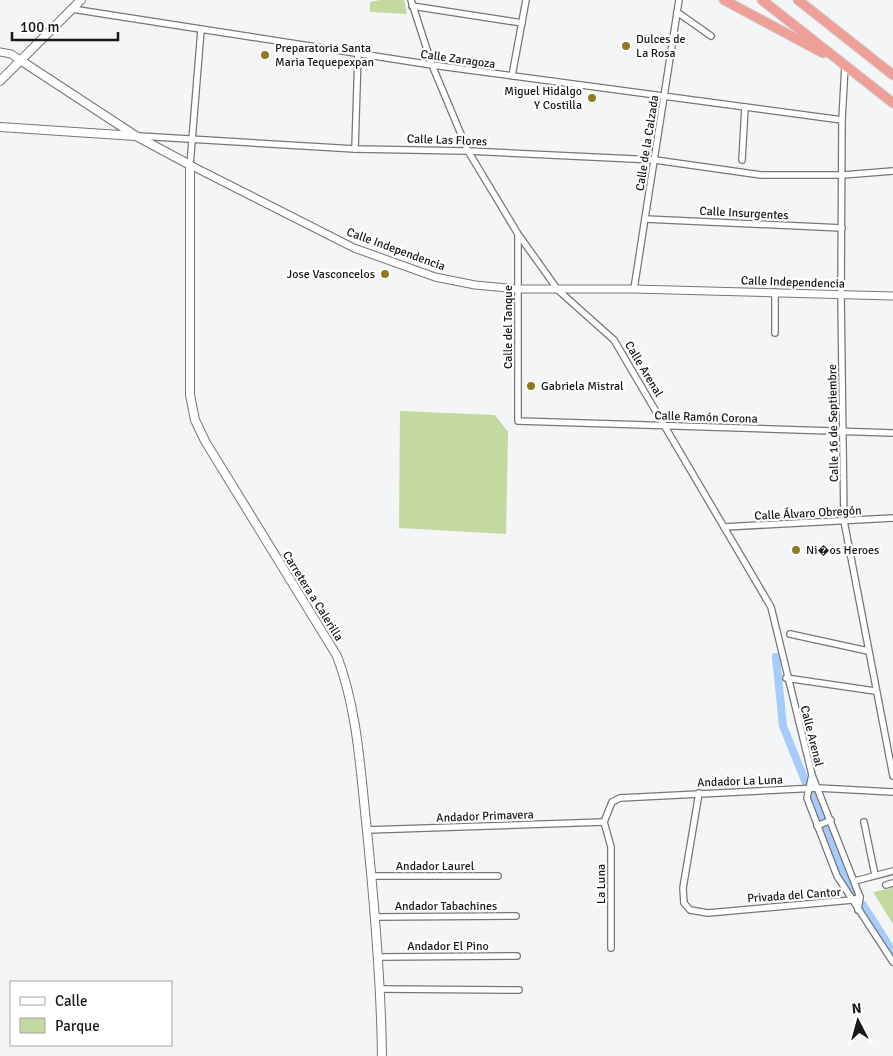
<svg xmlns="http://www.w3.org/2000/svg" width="893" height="1056" viewBox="0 0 893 1056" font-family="Signika,sans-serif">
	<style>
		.green { fill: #c3d99f }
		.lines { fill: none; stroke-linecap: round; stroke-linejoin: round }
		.canal { stroke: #a5ccfa; stroke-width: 8 }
		.minor-casing { stroke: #747678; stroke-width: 8 }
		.tertiary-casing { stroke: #747678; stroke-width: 9 }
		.secondary-casing { stroke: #747678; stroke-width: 10 }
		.trunk-casing { stroke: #d1d1d1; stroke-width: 11 }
		.minor { stroke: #fff; stroke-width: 5.5 }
		.tertiary { stroke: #fff; stroke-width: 7 }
		.secondary { stroke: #fff; stroke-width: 8 }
		.trunk { stroke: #ee9f98; stroke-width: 9 }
		.poi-dot { fill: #8f7b21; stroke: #fff; stroke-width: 2 }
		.labels { text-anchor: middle; stroke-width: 4.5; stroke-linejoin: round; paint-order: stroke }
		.poi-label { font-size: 12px; fill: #171819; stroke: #fff; text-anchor: start }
		.street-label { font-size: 12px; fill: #171819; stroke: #fff }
	</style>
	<rect width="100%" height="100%" fill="#f3f5f7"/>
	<g class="green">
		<polygon points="380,0 404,0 407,14 370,12 370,2"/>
		<polygon points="400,411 495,415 508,432 506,534 399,528"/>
		<polygon points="893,888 893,924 873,892"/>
	</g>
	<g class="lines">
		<g class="canal">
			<polyline points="776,657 783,726 806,783"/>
			<polyline points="811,794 847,880 857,897"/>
			<polyline points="863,905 893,952"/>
		</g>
		<defs>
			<g id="minor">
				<polyline points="411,0 432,65 468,151 518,234 558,290 614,340 771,607 812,775 860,897 858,910"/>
				<polyline points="412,6 522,23"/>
				<polyline points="72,9 432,65 842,120"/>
				<polyline points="677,12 711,36"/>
				<polyline points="845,65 842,120 841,295 844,521 893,776"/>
				<polyline points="512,76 526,0"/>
				<polyline points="139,136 355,149 468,151 655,160 761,175 843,175 893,171"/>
				<polyline points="355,149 358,54"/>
				<polyline points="742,160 745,107"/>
				<polyline points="190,165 201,30"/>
				<polyline points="645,219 842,228"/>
				<polyline points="518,235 518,421 893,433"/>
				<polyline points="634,289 679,0"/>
				<polyline points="775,292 775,333"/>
				<polyline points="724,527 893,518"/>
				<polyline points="790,634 868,651"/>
				<polyline points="786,678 875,691"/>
				<polyline points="812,775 807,798 837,876 893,962"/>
				<polyline points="699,793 683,888 684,903 690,910 708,913 852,900 860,897"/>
				<polyline points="604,822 612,802 620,798 818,788 893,792"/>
				<polyline points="604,822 611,847 611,948"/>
				<polyline points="864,822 875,875"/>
				<polyline points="817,826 831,820"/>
				<polyline points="367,830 604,822"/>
				<polyline points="372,876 498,876"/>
				<polyline points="855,881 893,871"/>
				<polyline points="886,885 893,883"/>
				<polyline points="376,917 516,916"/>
				<polyline points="379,957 517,956"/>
				<polyline points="380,989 519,990"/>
			</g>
			<g id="tertiary">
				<polyline points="0,52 11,54 20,60"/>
				<polyline points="190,165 354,248 435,277 475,285 517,289 634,289 893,296"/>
			</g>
			<g id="secondary">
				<path d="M20,60L136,136L190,165V395L195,420L205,441L337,656C357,709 360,765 366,821C374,899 381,977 382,1056"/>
				<polyline points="0,81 81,0"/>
				<polyline points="0,127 135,136"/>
			</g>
			<g id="trunk">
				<polyline points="724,0 823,53"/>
				<polyline points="762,0 893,103"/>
				<polyline points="798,0 893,75"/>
			</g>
		</defs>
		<use href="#minor" class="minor-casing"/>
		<use href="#tertiary" class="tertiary-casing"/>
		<use href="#secondary" class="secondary-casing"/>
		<use href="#trunk" class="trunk-casing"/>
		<use href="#minor" class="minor"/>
		<use href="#tertiary" class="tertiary"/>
		<use href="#secondary" class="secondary"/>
		<use href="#trunk" class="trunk"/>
	</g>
	<g class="poi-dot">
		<circle cx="626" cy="46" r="5"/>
		<circle cx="265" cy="55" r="5"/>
		<circle cx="592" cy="98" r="5"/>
		<circle cx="385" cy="274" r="5"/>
		<circle cx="531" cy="386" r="5"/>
		<circle cx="796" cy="550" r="5"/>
	</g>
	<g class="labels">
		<g class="poi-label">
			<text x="636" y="43">Dulces de<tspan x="636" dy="14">La Rosa</tspan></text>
			<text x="275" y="52">Preparatoria Santa<tspan x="275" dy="14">Maria Tequepexpan</tspan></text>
			<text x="582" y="95" text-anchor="end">Miguel Hidalgo<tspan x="582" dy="14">Y Costilla</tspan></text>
			<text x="375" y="278" text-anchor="end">Jose Vasconcelos</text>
			<text x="541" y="390">Gabriela Mistral</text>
			<text x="806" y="554">Ni�os Heroes</text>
		</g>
		<g class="street-label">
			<text transform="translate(458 59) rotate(8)" y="4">Calle Zaragoza</text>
			<text transform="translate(447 140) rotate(2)" y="4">Calle Las Flores</text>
			<text transform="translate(647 143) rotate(-81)" y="4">Calle de la Calzada</text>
			<text transform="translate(744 213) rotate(3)" y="4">Calle Insurgentes</text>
			<text transform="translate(396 249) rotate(20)" y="4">Calle Independencia</text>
			<text transform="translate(793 282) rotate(2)" y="4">Calle Independencia</text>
			<text transform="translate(508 327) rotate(-90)" y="4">Calle del Tanque</text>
			<text transform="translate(644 369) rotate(59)" y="4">Calle Arenal</text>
			<text transform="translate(706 417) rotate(2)" y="4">Calle Ramón Corona</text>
			<text transform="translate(833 423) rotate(-91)" y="4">Calle 16 de Septiembre</text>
			<text transform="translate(808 513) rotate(-3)" y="4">Calle Álvaro Obregón</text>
			<text transform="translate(313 596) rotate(58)" y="4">Carretera a Calerilla</text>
			<text transform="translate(812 736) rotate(76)" y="4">Calle Arenal</text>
			<text transform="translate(740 781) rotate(-2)" y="4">Andador La Luna</text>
			<text transform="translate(485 816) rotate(-2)" y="4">Andador Primavera</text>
			<text x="435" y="870">Andador Laurel</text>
			<text transform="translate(601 884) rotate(-90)" y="4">La Luna</text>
			<text transform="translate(794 895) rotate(-4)" y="4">Privada del Cantor</text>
			<text x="446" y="910">Andador Tabachines</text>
			<text x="448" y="950">Andador El Pino</text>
		</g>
	</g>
	<rect x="10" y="981" width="162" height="65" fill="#ffffff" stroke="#a2a3a3"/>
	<rect x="20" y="997" width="25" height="8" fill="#ffffff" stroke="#a2a3a3"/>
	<text x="55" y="1006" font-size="15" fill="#171819">Calle</text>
	<rect x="20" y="1018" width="25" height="15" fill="#c3d99f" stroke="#a2a3a3"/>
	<text x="55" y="1031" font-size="15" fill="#171819">Parque</text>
	<g transform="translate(858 1021) rotate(354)" stroke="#ffffff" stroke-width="4" paint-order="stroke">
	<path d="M0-4L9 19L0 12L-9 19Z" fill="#171819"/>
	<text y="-8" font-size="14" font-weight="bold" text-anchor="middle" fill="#171819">N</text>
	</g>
	<path d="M12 32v8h106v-8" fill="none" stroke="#171819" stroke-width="2.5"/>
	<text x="20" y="32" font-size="15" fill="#171819" stroke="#ffffff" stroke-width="4" paint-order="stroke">100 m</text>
</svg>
